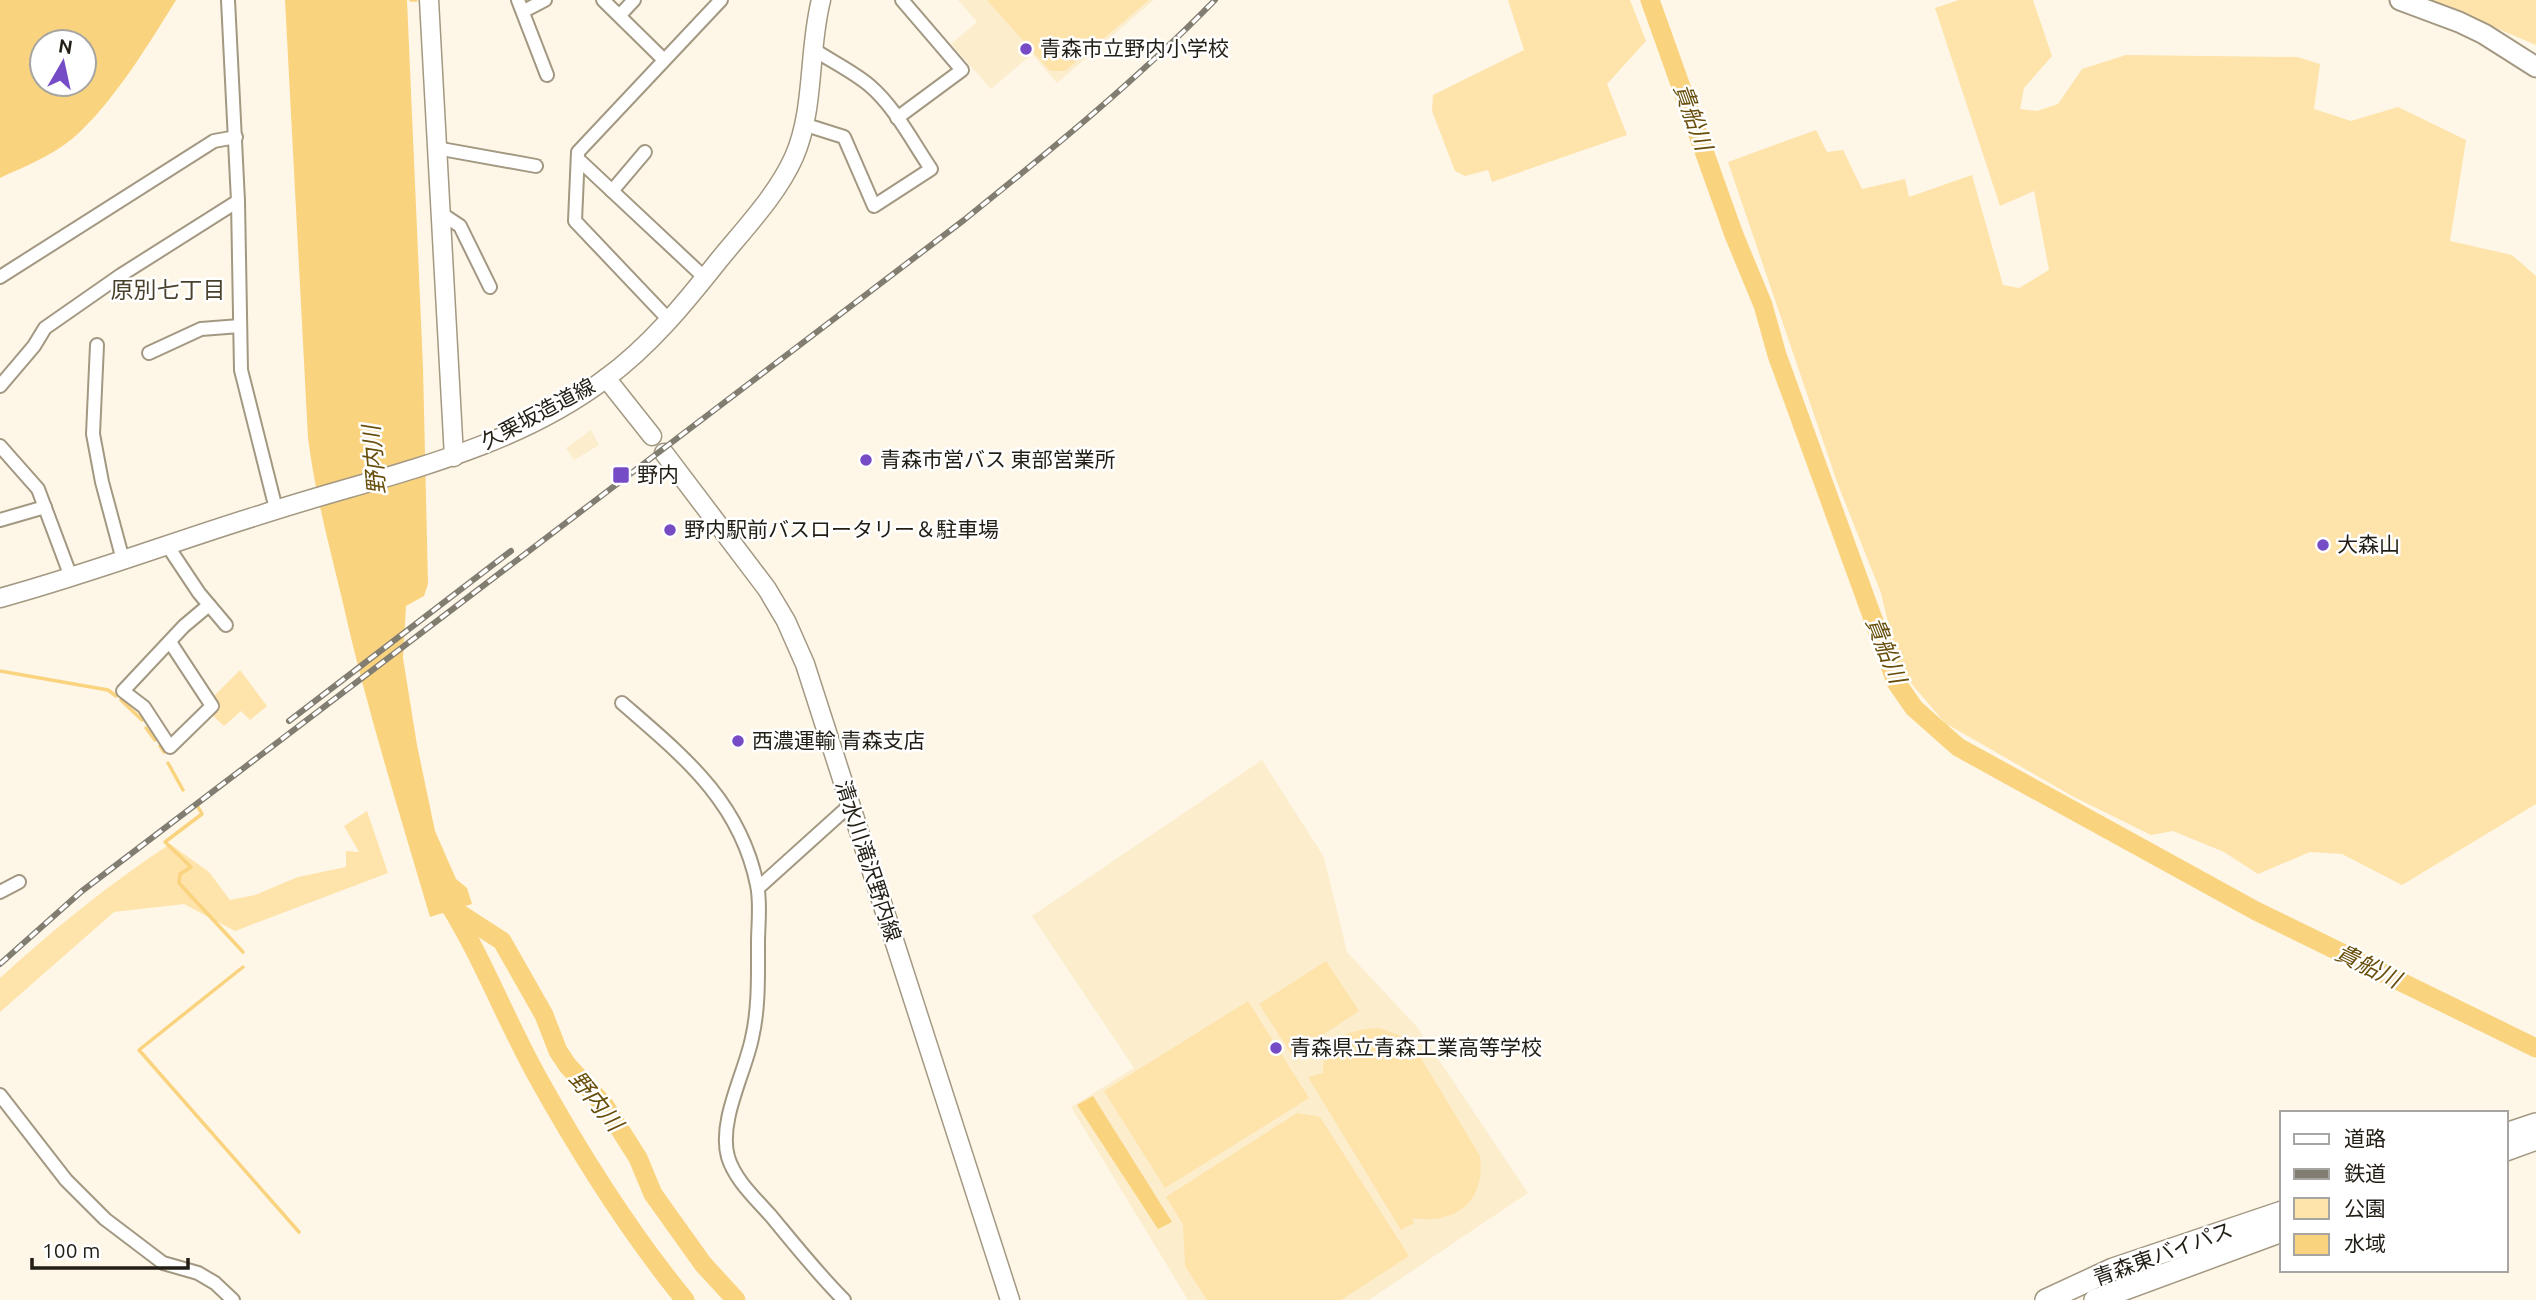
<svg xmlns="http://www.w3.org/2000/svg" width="2536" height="1300" viewBox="0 0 2536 1300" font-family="Ubuntu,'Noto Sans JP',sans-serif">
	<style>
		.built { fill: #fcedcd }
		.green { fill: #fee3ab }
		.water { fill: #fad37f; fill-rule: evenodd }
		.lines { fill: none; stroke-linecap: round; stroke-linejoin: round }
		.stream { stroke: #fad37f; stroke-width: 3.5 }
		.river { stroke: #fad37f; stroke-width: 19 }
		.street-casing { stroke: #a39881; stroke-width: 16 }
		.secondary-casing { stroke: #a39881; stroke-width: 21 }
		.primary-casing { stroke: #a39881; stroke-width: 23 }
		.highway-casing { stroke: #a39881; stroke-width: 24 }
		.street { stroke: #fff; stroke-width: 12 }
		.secondary { stroke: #fff; stroke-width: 18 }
		.primary { stroke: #fff; stroke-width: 19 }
		.highway { stroke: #fff; stroke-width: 21 }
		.rail-casing { stroke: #827d71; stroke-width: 6 }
		.rail { stroke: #fff; stroke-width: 3.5; stroke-dasharray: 10; stroke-linecap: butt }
		.poi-dot { fill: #754cc5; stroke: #fff; stroke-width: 2.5 }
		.labels { text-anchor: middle; stroke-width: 5; stroke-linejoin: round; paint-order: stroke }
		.poi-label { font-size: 21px; fill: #221e15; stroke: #fff; text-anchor: start }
		.street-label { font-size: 21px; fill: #221e15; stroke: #fff }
		.water-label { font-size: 23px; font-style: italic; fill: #684e0b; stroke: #fff }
		.neighbourhood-label { font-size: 23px; fill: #4a412c; stroke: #fff }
	</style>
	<rect width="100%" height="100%" fill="#fef7e8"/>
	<g class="built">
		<polygon points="958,0 1154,0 1057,83 1032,54 991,89 951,44 977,22"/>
		<polygon points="591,430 599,445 574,460 566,448"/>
		<polygon points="1262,760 1324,857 1347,952 1417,1027 1528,1193 1369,1300 1188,1300 1071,1107 1134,1068 1032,916"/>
	</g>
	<g class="green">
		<polygon points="987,0 1149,0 1065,71 1050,71"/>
		<polygon points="1508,0 1630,0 1646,41 1607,84 1627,135 1492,182 1488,170 1465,176 1455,171 1432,111 1433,95 1524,50"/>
		<polygon points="1959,0 2033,0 2052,56 2024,88 2020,109 2037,111 2058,104 2082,69 2126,55 2297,57 2320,64 2314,109 2351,121 2398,107 2466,140 2450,241 2512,255 2536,276 2536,804 2402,885 2342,854 2310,852 2258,874 2224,852 2173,831 2151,835 2074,797 1945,723 1899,669 1881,593 1837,482 1728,162 1816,130 1827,152 1843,150 1862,189 1905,179 1909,197 1972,175 2003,285 2019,288 2049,270 2034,191 2000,206 1935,8"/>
		<polygon points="2430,0 2536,0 2536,45"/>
		<polygon points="240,670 267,706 250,720 241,711 224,726 212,715 220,706 214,696"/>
		<path d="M367,811L388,873L235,931L184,904L114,912L0,1012V978C54,929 109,884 170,844L209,872L230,900L255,895L298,877L346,867V851L359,852L344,826Z"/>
		<polygon points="1326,961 1359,1011 1292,1055 1259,1004"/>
		<polygon points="1248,1001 1309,1098 1165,1188 1104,1091"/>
		<path d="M1380,1028L1401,1036L1416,1050L1480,1156C1486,1202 1455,1225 1412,1218L1414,1223L1401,1230L1308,1077L1323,1073C1322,1037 1350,1029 1380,1028Z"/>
		<polygon points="1297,1113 1320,1117 1409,1256 1341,1300 1207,1300 1185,1266 1183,1224 1166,1197"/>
	</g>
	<g class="water">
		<path d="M0,0H176C149,44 111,106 72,139C50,157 25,166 0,178ZM42,42H84V84H42Z"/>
		<path d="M285,0H407L423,367L428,584L424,596L406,606L403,658L417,745L435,831L456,879L467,888L472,904L430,917C399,811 366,707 342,599C329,545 315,493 308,438Z"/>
		<polygon points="1093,1096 1172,1222 1158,1229 1077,1105"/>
	</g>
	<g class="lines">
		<g class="stream">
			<polyline points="411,0 416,0"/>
			<polyline points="0,671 108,690 116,696"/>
			<polyline points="121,700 142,720"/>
			<polyline points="146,728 155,740"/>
			<polyline points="160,746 164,752"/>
			<polyline points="168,763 183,790"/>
			<polyline points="198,807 202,814 165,842 191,867 180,874 179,883 243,952"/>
			<polyline points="243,967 139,1050 299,1232"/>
		</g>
		<g class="river">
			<polyline points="1650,0 1734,235 1763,305 1777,355 1896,682 1914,708 1958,747 2256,911 2536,1048"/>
			<path d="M439,889C479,948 503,1015 538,1078C581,1155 629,1232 685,1300"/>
			<polyline points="454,910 502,941 544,1015 558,1051 568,1066 605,1106 638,1158 653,1194 703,1264 736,1300"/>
		</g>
		<defs>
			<g id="street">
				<polyline points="228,0 238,201 241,370 276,509"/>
				<polyline points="518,0 547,75"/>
				<polyline points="603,0 664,60"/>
				<polyline points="524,11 545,0"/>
				<polyline points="620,15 634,0"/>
				<polyline points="897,118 962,70 902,0"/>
				<path d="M803,124L844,137L874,206L931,169C912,141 895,107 869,85C852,71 831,61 813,49"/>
				<polyline points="436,148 536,166"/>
				<polyline points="578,159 705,278"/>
				<polyline points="612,191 645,152"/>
				<polyline points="439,212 460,226 490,287"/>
				<polyline points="0,277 214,141 236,137"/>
				<polyline points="670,321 575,221 578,152 721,0"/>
				<polyline points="97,345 93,434 102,482 123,560"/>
				<polyline points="149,353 201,329 240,326"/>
				<polyline points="0,386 34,346 45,328 121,275 238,201"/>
				<polyline points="0,446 38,489 71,577"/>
				<polyline points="0,520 45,507"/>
				<polyline points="167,545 199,593 226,625"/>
				<polyline points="170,642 212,706 170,747 144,707 123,691 184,626 209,605"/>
				<path d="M622,703C683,756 740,801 757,885C761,903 758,925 758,943C758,975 759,1008 752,1038C745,1073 718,1121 728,1157C735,1180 755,1198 771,1216C795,1245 818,1274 844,1300"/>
				<polyline points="758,888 849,806"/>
				<polyline points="0,892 19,882"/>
				<polyline points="0,1095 66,1180 105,1219 163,1263 198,1273 215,1283 233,1300"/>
			</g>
			<g id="secondary">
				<polyline points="429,0 454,457"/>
				<polyline points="606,378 652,436"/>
				<polyline points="664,453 767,589 786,621 805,664 1010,1300"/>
				<path d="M0,598C89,574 175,541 263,514C379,476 505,454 605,379C650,346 685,303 719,260C745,228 777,195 794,157C815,109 808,51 821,0"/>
			</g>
			<polyline id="primary" points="2400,0 2459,22 2484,34 2536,67"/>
			<g id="highway">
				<polyline points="2506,1134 2536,1124"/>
				<polyline points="2506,1150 2536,1139"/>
				<polyline points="2046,1300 2113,1269 2282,1212"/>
				<polyline points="2095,1300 2282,1231"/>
			</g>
		</defs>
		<use href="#street" class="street-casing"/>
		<use href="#secondary" class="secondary-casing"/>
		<use href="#primary" class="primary-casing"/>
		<use href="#highway" class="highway-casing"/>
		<use href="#street" class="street"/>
		<use href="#secondary" class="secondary"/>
		<use href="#primary" class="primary"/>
		<use href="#highway" class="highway"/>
		<defs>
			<g id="rail">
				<polyline points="289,721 511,551"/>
				<path d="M0,964L82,891L964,220C1051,150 1137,80 1215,0"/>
			</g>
		</defs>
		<use href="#rail" class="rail-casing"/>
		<use href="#rail" class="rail"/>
	</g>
	<g class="poi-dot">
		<circle cx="1026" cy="49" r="7"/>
		<circle cx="866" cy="460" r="7"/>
		<rect x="612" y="466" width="18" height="18" rx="3.5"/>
		<circle cx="670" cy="530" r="7"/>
		<circle cx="2323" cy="545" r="7"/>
		<circle cx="738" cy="741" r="7"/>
		<circle cx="1276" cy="1048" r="7"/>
	</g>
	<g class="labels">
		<g class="poi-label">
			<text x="1040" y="56">青森市立野内小学校</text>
			<text x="880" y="467">青森市営バス 東部営業所</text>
			<text x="637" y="482">野内</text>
			<text x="684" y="537">野内駅前バスロータリー＆駐車場</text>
			<text x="2337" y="552">大森山</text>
			<text x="752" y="748">西濃運輸 青森支店</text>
			<text x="1290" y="1055">青森県立青森工業高等学校</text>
		</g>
		<g class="street-label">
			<text transform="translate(538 414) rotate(-28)" y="7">久栗坂造道線</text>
			<text transform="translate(868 861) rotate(72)" y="7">清水川滝沢野内線</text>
			<text transform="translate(2163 1254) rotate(-20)" y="7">青森東バイパス</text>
		</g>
		<g class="water-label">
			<text transform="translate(1693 117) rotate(70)" y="8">貴船川</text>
			<text transform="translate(374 460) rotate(-95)" y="8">野内川</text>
			<text transform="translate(1886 650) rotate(68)" y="8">貴船川</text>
			<text transform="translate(2368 966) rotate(26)" y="8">貴船川</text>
			<text transform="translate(596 1101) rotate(51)" y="8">野内川</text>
		</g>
		<g class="neighbourhood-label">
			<text x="168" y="298">原別七丁目</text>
		</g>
	</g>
	<rect x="2280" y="1111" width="228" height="161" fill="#ffffff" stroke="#a7a5a1" stroke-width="2"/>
	<rect x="2294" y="1134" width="35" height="10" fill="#ffffff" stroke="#a7a5a1" stroke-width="2"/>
	<text x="2344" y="1146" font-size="21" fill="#221e15">道路</text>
	<rect x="2294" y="1169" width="35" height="10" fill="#827d71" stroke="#a7a5a1" stroke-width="2"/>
	<text x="2344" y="1181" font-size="21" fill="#221e15">鉄道</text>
	<rect x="2294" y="1198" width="35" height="21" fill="#fee3ab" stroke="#a7a5a1" stroke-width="2"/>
	<text x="2344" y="1216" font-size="21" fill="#221e15">公園</text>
	<rect x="2294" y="1234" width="35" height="21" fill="#fad37f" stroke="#a7a5a1" stroke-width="2"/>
	<text x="2344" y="1251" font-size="21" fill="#221e15">水域</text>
	<g transform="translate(63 63) rotate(9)"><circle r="33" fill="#ffffff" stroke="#a7a5a1" stroke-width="2"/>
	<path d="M0-5L12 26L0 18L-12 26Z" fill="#754cc5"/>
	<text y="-10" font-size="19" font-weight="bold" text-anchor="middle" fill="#221e15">N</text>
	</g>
	<path d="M32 1258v10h156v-10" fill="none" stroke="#221e15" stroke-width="3.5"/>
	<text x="42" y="1258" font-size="21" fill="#221e15" stroke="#ffffff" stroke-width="5" paint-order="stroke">100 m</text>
</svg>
